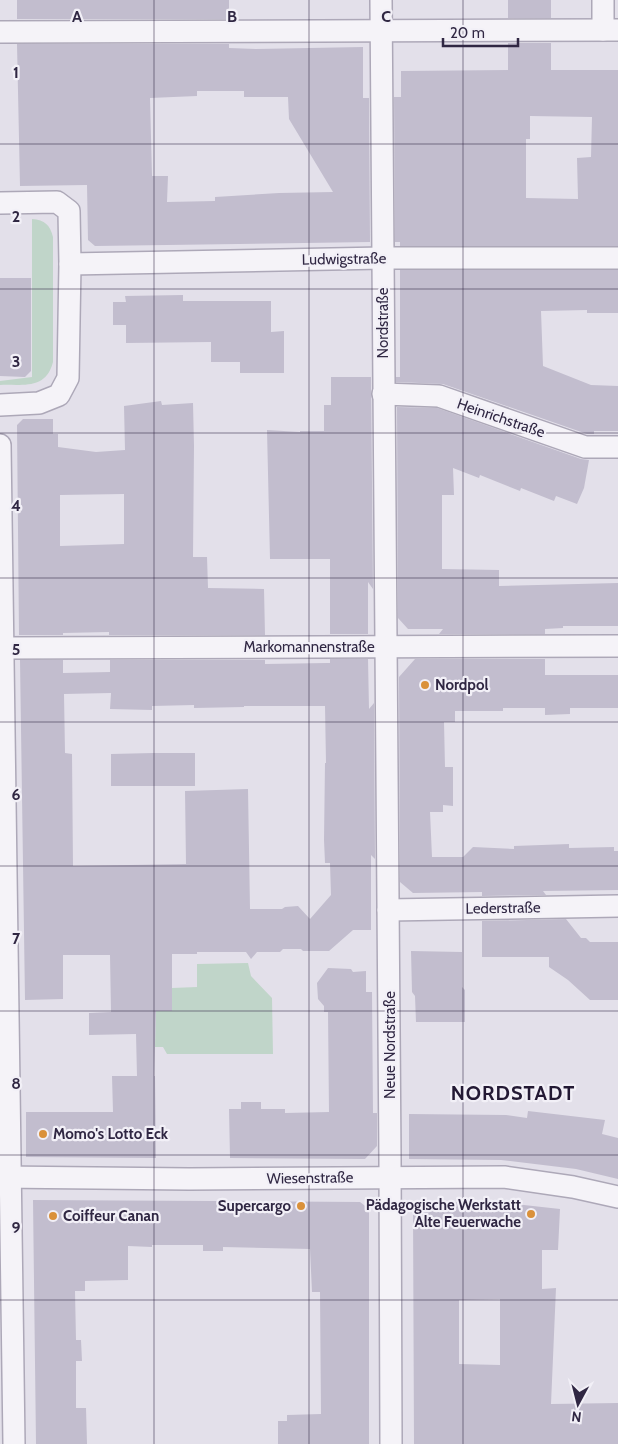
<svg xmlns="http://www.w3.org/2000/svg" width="618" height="1444" viewBox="0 0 618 1444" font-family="Cabin,sans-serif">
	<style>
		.green { fill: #c0d5c9 }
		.building { fill: #c2bdce; fill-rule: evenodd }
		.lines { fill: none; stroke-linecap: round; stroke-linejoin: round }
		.street-casing { stroke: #ada8b8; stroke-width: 24 }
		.street { stroke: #f5f3f8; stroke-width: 21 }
		.grid { fill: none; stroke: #302743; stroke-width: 1; stroke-opacity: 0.55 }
		.poi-dot { fill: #da913a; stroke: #f2f0f7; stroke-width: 2 }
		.labels { text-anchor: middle; stroke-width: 4.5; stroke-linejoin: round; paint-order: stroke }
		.street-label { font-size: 15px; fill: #302743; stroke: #f2f0f7 }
		.poi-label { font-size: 15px; font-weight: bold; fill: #302743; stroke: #f2f0f7; text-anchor: start }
		.district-label { font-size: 20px; font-weight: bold; letter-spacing: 1px; fill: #231934; stroke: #f2f0f7 }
		.grid-label { font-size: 16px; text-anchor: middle; font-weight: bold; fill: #302743; stroke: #f2f0f7; stroke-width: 4.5; stroke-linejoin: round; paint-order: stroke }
	</style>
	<rect width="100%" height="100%" fill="#e3e0ea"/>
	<g class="green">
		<path d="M32,219C45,220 50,225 53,237V362C46,390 23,384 0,385V381L32,377Z"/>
		<polygon points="248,963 251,976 272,998 273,1054 167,1054 163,1047 155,1047 156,1011 172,1011 172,988 197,987 197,964"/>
	</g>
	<g class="building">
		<rect x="17" y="0" width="212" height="19"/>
		<rect x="508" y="0" width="43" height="18"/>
		<path d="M508,43H551V70H618V246H400V242H395L394,97H401V71L508,70ZM530,116L592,117L591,157L577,158L578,199L526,198V139H530Z"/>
		<path d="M17,44H229V48L256,49L363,47V98H369L370,242L95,246L88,240L87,185L20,186ZM197,91H244V97H288L289,119L333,192L279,193L215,197V201L167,202L168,176H152L150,98L197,96Z"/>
		<polygon points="400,270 618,270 618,313 587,313 587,310 541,311 543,366 591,385 618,386 618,431 594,431 594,434 587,434 443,384 396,382 396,377 400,377"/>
		<polygon points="0,278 31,278 31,371 25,377 0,376"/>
		<polygon points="183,295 183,301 271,301 271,332 284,331 284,373 240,373 240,362 211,362 211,342 126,343 126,325 113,325 113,302 126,302 125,296"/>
		<polygon points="331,377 371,377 373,589 368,582 368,634 330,634 330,559 270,559 267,430 300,432 300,431 324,431 324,405 331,405"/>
		<path d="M161,401L162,405L193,403L194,446L193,557H207L208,588L264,589L265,635H109V632L63,633V635H19L17,425L23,419H53V434H58V447L96,452L125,450L124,406ZM124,494V544L60,546V495Z"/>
		<polygon points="397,407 437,408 581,459 589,460 584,488 577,504 556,496 554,501 521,488 520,491 480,475 479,478 453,468 454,495 442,495 442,569 499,570 499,586 618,583 618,626 563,626 563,628 545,629 545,634 439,634 443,629 408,629 398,618"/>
		<path d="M330,659H368L369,709L374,703L375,859L371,855V930H353L329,951H303L301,949H283L280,952H257L251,959L246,952H197V954H172V1011H156L154,1076H155L156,1158L26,1157V1112H113L112,1076H137L136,1034L89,1035V1013L111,1012L110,955H63V999L25,1000L20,660H63V673L110,672V660H265V664L327,663H330ZM111,693L110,709L152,710V706L194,705V708L244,707V706H325L326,763H325L324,840L325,863H330L331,895L310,919L298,906L285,907L282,909H250L248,789L185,791L186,864L73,866L72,754L65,753L64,694Z"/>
		<polygon points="415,659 545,659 545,675 618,675 618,708 570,708 570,714 545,715 545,708 503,708 503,711 455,711 455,722 444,722 445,767 453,767 453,806 443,805 443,812 430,812 432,857 463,857 473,847 514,849 514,846 569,844 569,848 614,847 614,851 618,851 618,890 543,891 546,895 482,896 482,892 413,893 400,882 399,677"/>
		<polygon points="153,753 195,753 195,786 111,786 111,754"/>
		<polygon points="566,919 581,938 586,938 590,942 618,942 618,1000 590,1000 568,980 549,967 549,957 482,957 482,921"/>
		<polygon points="411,951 462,952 462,987 465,990 465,1022 416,1022 415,996 412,992"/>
		<polygon points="328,968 351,969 353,972 366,971 366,992 372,992 373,1113 377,1113 377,1146 365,1159 230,1158 229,1109 241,1109 241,1102 261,1102 261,1109 285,1109 285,1113 329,1112 328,1012 324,1012 324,1006 318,999 317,983"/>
		<polygon points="528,1111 605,1120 602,1134 618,1138 618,1179 576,1169 501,1160 409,1159 409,1114 506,1115 527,1118"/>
		<polygon points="33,1200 360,1202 369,1209 369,1444 278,1444 278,1421 287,1421 287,1415 321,1414 320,1292 312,1292 310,1249 223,1247 223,1251 203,1251 203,1245 152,1245 152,1247 128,1246 128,1280 85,1281 85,1291 75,1291 76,1340 81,1340 82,1361 76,1361 76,1408 86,1408 87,1444 36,1444"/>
		<path d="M420,1202H496L560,1209L558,1250H542V1289L556,1288L551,1404L618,1403V1444H414L413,1209ZM500,1299V1365L459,1364V1300Z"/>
	</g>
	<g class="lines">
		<defs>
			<g id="street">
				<polyline points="381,0 390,1159 391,1444"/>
				<polyline points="603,0 603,30"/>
				<polyline points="0,32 618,30"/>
				<polyline points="0,203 57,202 69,211 70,264 68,378 59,395 39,403 0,405"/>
				<polyline points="70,264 383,258 618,258"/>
				<polyline points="383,394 439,396 585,447 618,447"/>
				<polyline points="0,445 14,1444"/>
				<polyline points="0,648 618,646"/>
				<polyline points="388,910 618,906"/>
				<polyline points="0,1177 189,1179 504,1177 573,1187 618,1197"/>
			</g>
		</defs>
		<use href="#street" class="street-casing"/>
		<use href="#street" class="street"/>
	</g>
	<path class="grid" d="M154,0V1444M309,0V1444M463,0V1444M0,144H618M0,289H618M0,433H618M0,578H618M0,722H618M0,866H618M0,1011H618M0,1155H618M0,1300H618"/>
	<g class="poi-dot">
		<circle cx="425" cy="685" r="5"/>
		<circle cx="43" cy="1134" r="5"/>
		<circle cx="301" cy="1206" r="5"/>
		<circle cx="531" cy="1214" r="5"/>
		<circle cx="53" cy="1216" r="5"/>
	</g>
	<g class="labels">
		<g class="street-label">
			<text transform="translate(344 259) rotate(-1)" y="5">Ludwigstraße</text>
			<text transform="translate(383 323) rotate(-90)" y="5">Nordstraße</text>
			<text transform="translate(501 418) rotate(19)" y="5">Heinrichstraße</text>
			<text x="309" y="652">Markomannenstraße</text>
			<text transform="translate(503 908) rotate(-1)" y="5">Lederstraße</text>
			<text transform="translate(390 1045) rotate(-90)" y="5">Neue Nordstraße</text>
			<text transform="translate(310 1178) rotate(-1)" y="5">Wiesenstraße</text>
		</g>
		<g class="poi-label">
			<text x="435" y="690">Nordpol</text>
			<text x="53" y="1139">Momo's Lotto Eck</text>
			<text x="521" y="1210" text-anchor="end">Pädagogische Werkstatt<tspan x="521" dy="17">Alte Feuerwache</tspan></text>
			<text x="291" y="1211" text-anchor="end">Supercargo</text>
			<text x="63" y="1221">Coiffeur Canan</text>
		</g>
		<g class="district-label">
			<text x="513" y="1100">NORDSTADT</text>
		</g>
	</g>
	<g class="grid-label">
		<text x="77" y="22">A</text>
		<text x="232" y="22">B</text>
		<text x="386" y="22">C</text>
		<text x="16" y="78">1</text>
		<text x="16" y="222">2</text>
		<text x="16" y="367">3</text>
		<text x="16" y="511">4</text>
		<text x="16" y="655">5</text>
		<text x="16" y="800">6</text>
		<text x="16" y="944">7</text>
		<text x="16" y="1089">8</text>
		<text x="16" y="1233">9</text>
	</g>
	<g transform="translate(578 1404) rotate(187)" stroke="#f2f0f7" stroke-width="4" paint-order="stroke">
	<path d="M0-4L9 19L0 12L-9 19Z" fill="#302743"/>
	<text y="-8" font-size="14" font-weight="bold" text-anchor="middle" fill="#302743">N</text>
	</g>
	<path d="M443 38v8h75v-8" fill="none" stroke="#302743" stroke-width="2.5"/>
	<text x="450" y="38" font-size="15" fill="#302743" stroke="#f2f0f7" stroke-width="4" paint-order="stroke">20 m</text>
</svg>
